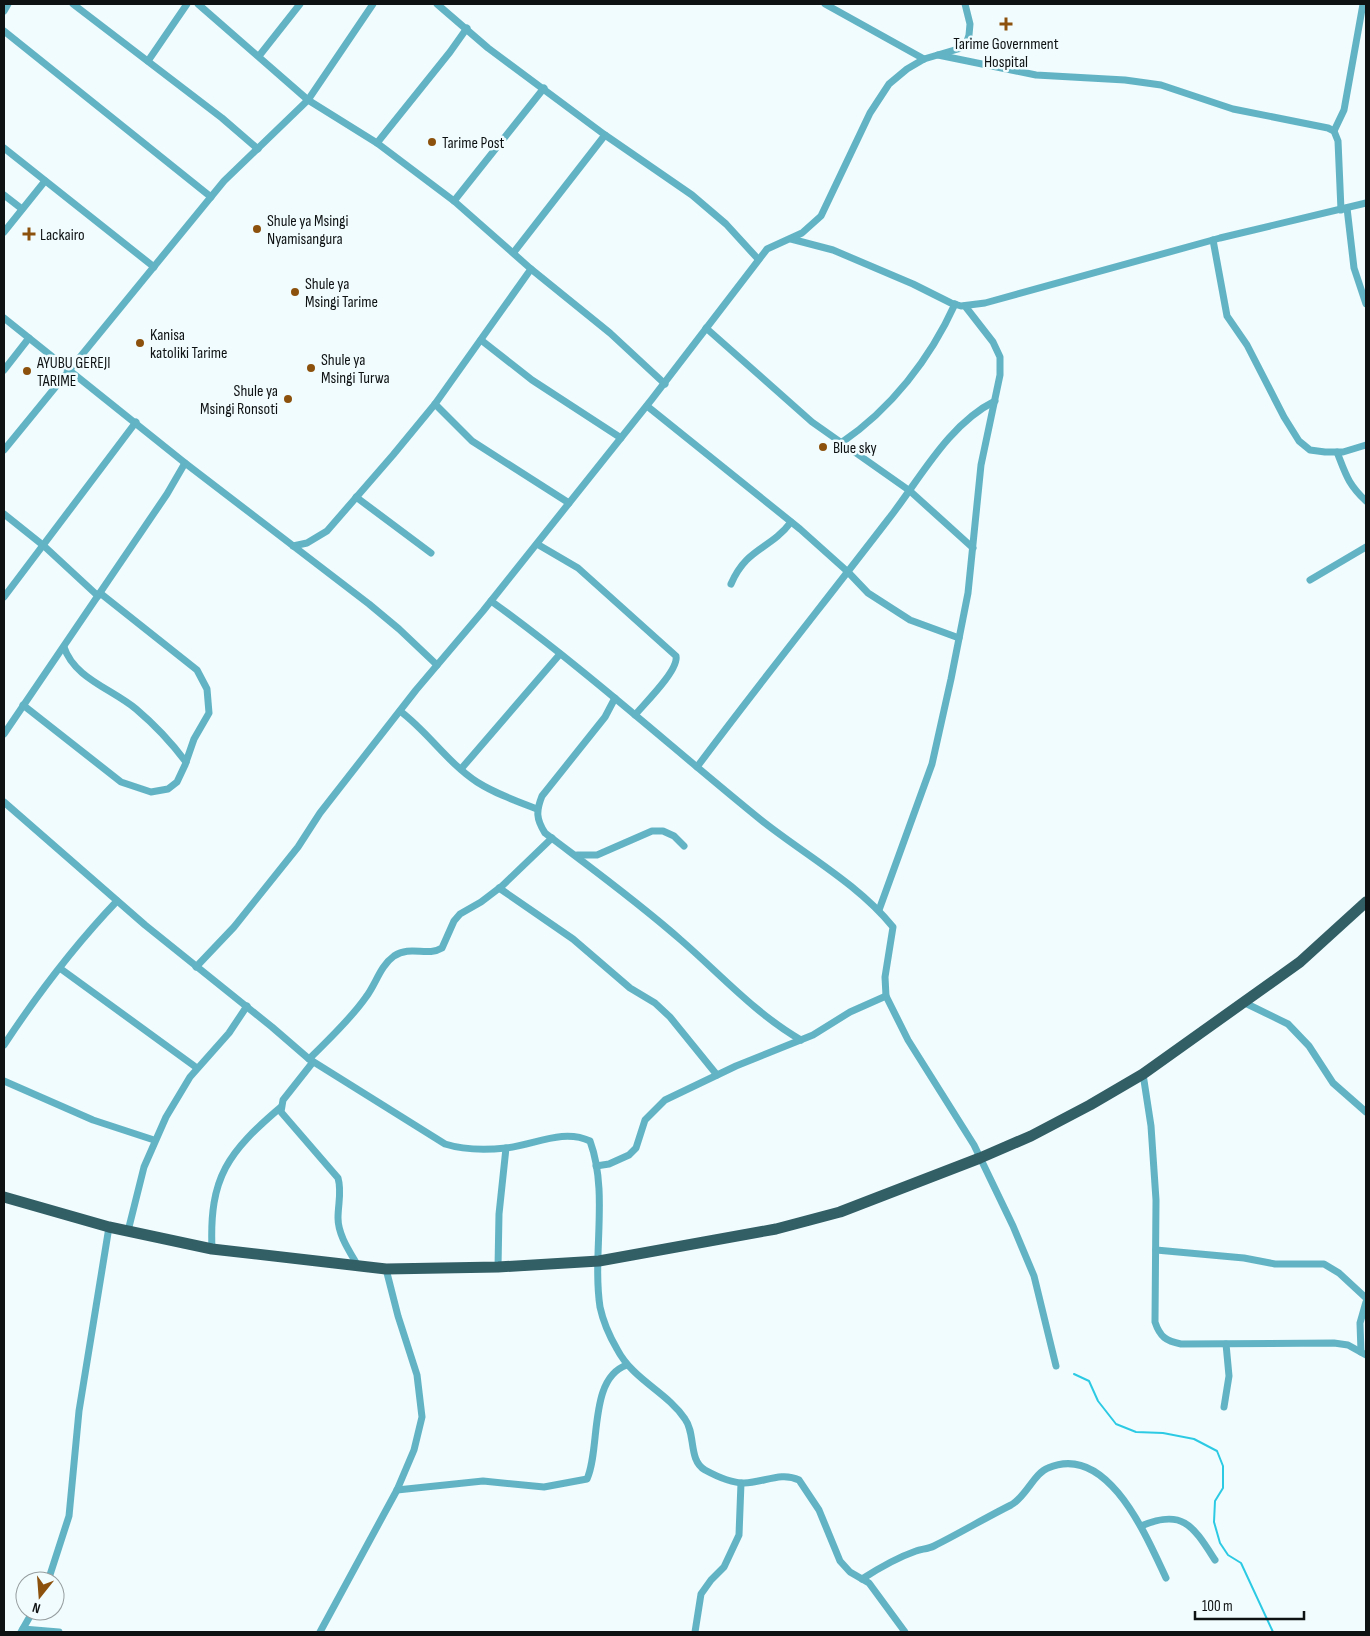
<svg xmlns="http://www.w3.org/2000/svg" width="1370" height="1636" viewBox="0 0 1370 1636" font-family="'Sofia Sans Condensed',sans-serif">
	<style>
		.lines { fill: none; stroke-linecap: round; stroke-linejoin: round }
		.stream { stroke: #2dcae4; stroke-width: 2 }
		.minor { stroke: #62b4c5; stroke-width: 7 }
		.trunk { stroke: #325e66; stroke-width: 11 }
		.poi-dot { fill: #8c510d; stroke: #f1fcfe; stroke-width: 2 }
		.labels { text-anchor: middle; stroke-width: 5; stroke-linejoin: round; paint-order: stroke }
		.poi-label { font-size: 16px; fill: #0f1213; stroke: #f1fcfe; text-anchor: start }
	</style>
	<rect width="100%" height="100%" fill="#f1fcfe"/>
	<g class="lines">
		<polyline class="stream" points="1074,1374 1089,1381 1098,1401 1116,1424 1136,1432 1163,1433 1194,1439 1217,1451 1223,1466 1223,1488 1215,1501 1214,1522 1220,1543 1228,1555 1241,1563 1273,1632"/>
		<g class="minor">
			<polyline points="73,4 222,118 258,149"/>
			<polyline points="198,4 308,100 377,143 454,201 531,269 435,404 393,455 327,531 307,543 293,546"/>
			<polyline points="437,4 488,48 605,135 692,195 726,224 758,259"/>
			<polyline points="825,4 924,59"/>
			<polyline points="4,11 8,4"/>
			<polyline points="4,31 211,197"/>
			<polyline points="938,55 1036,75 1125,80 1161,85 1233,109 1328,128 1334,131 1338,141 1341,210"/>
			<polyline points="259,56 300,4"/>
			<polyline points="148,61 187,4"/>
			<polyline points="1334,131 1344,110 1363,4"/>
			<polyline points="377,143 450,52 467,28"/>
			<polyline points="4,148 154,267"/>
			<polyline points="4,195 22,209"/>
			<polyline points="454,201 544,88"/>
			<polyline points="1347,208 1354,268 1366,304"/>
			<polyline points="4,232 45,181"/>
			<polyline points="791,239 833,250 913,284 951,303 961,306 985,303 1220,238 1366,203"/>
			<polyline points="1213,240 1227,316 1247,345 1284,417 1299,441 1310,450 1325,452 1343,452 1366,445"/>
			<polyline points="514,252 605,135"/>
			<polyline points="531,269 610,333 665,384"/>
			<polyline points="4,318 185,463 369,604 399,629 437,665"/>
			<polyline points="706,328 812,422 910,491 973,548"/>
			<polyline points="481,340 532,380 621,438"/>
			<polyline points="4,370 29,338"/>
			<polyline points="435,404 472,441 569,503"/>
			<polyline points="647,406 800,529 848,572 868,593 910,620 959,638"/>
			<path d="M841,443C891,409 930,359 955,304"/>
			<polyline points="4,450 224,181 308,100 373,4"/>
			<path d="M1337,452C1346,475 1348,484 1366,501"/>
			<polyline points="356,497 431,553"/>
			<polyline points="4,514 44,546 98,596"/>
			<path d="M537,544L578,568L676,656C679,670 645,703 635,715"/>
			<polyline points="1310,580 1366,547"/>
			<path d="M731,584C747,547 770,550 791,522"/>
			<polyline points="4,597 136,422"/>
			<path d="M491,601C585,669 671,747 761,820C805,855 857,883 893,927L885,977L886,996L908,1040L974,1145L1013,1226L1034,1276L1056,1366"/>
			<path d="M64,647C74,678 112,689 136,709C155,725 171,742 186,762"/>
			<path d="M615,698L605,717L542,796C536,811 536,819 545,833C591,868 638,902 682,941C721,975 756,1014 801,1040"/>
			<polyline points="23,705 121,782 151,792 168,789 177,782 185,765 194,739 209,713 207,689 197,670 100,593"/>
			<path d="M400,711C428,732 448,763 477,782C496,794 516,801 537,809"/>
			<polyline points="4,734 167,494 185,463"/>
			<path d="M697,767C759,684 824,603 887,521C919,481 947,425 995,401"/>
			<polyline points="461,769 560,654"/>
			<path d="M4,802L145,925L272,1027L309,1059L445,1144C464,1150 486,1150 506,1148C534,1145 563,1128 590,1141C609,1193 592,1253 600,1307C603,1321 610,1337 617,1349C633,1380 667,1392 685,1419C696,1434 688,1460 705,1470C716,1476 731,1483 744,1483C763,1483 781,1471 799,1480L819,1510L840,1561L850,1572L869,1583L905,1632"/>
			<polyline points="577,855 597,855 652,831 663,831 674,836 684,846"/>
			<polyline points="499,888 573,939 630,988 655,1003 670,1017 717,1075"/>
			<polyline points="879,910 932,764 951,679 968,593 981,465 1000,375 1000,357 993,342 965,306"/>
			<polyline points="196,967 234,927 298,847 320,813 416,690 483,611 652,399 767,249 802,233 821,216 870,113 889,84 907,69 924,59 958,49 966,44 969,35 970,24 965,4"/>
			<polyline points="61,969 197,1068"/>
			<polyline points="1243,1002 1288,1024 1309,1046 1333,1083 1366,1112"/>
			<path d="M4,1045C37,995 75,945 117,901"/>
			<path d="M309,1059C328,1040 350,1020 366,997C376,984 380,966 394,956C411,945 427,957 442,948L454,921L460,914L481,902L502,886L552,838"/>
			<path d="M313,1062L283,1100L281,1112L338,1178C342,1191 338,1204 338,1218C338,1235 350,1252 358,1266"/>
			<path d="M1143,1074L1151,1126L1156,1200L1155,1322C1160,1337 1166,1341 1181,1344L1334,1343L1348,1345L1366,1355"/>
			<polyline points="4,1081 93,1120 154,1140"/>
			<polyline points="596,1166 609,1164 629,1155 636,1148 645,1120 665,1100 736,1066 813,1035 850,1012 886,996"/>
			<polyline points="128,1231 144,1167 166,1117 190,1077 229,1033 247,1006"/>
			<path d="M212,1249C209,1177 228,1152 281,1107"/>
			<polyline points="1156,1250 1244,1258 1275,1264 1324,1264 1339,1273 1366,1298"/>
			<polyline points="498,1267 499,1214 506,1148"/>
			<polyline points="1361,1352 1360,1323 1366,1302"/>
			<polyline points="1224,1407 1229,1376 1226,1344"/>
			<path d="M397,1490L483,1481L544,1487L587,1479C601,1448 588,1378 627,1365"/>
			<path d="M1141,1526C1183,1508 1193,1526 1215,1560"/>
			<path d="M862,1579C879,1568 896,1558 916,1551C921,1549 928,1549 934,1546C960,1533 985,1518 1011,1505C1026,1497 1034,1473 1048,1468C1108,1442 1147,1538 1166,1578"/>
			<polyline points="48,1581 69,1516 79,1411 109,1227"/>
			<polyline points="23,1629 59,1632"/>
			<polyline points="21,1632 33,1611"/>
			<polyline points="320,1632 397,1490 414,1450 422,1417 417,1375 398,1316 386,1269"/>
			<polyline points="695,1632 701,1594 711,1580 724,1567 739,1535 741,1483"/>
		</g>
		<polyline class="trunk" points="4,1197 109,1227 212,1249 386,1269 498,1267 599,1261 776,1229 840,1212 980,1158 1031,1136 1090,1105 1143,1074 1300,962 1366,902"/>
	</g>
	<g class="poi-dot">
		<path d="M1003.5 16.5h5v5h5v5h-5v5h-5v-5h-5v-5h5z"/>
		<circle cx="432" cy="142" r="5"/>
		<circle cx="257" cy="229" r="5"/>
		<path d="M26.5 226.5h5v5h5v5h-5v5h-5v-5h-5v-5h5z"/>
		<circle cx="295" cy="292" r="5"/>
		<circle cx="140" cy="343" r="5"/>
		<circle cx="311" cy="368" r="5"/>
		<circle cx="27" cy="371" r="5"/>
		<circle cx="288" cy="399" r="5"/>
		<circle cx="823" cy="447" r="5"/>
	</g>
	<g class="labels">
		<g class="poi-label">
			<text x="1006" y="49" text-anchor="middle">Tarime Government<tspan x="1006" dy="18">Hospital</tspan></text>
			<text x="442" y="148">Tarime Post</text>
			<text x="267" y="226">Shule ya Msingi<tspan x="267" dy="18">Nyamisangura</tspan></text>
			<text x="40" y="240">Lackairo</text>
			<text x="305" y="289">Shule ya<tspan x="305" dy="18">Msingi Tarime</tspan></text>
			<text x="150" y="340">Kanisa<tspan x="150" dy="18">katoliki Tarime</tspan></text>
			<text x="321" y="365">Shule ya<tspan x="321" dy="18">Msingi Turwa</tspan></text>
			<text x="37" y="368">AYUBU GEREJI<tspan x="37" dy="18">TARIME</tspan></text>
			<text x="278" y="396" text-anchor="end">Shule ya<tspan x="278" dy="18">Msingi Ronsoti</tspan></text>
			<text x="833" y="453">Blue sky</text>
		</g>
	</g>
	<rect width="1370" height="1636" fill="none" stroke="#0f1213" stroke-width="10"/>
	<g transform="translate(40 1596) rotate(197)"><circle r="24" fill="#f1fcfe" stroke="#979ea0"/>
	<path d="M0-4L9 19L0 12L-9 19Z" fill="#8c510d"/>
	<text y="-8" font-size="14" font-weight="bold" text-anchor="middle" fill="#0f1213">N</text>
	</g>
	<path d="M1195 1611v8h109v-8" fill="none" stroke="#0f1213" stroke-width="2.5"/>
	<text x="1202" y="1611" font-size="15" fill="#0f1213" stroke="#f1fcfe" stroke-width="4" paint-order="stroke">100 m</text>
</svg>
